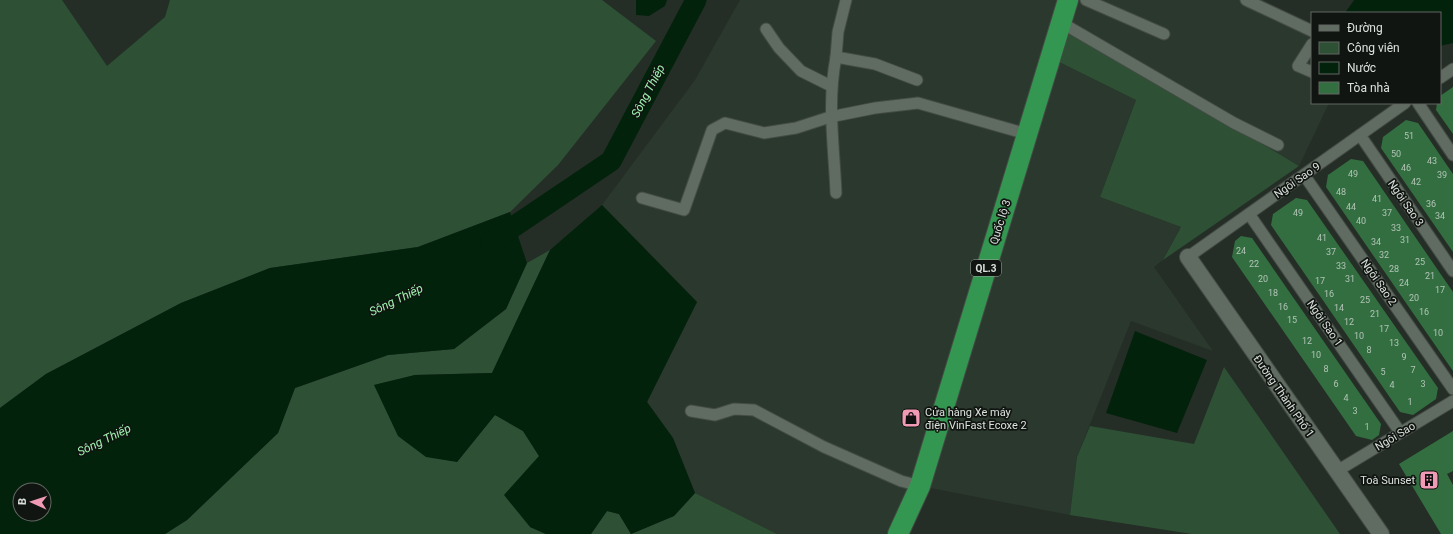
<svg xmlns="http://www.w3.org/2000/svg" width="1453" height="534" viewBox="0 0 1453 534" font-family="Roboto,sans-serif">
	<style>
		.built { fill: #2a382d }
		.green { fill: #2e5135 }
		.water { fill: #03220c; fill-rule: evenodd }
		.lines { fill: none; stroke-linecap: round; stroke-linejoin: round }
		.river { stroke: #03220c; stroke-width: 21 }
		.building { fill: #336e41 }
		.street-casing { stroke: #434b44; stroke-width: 13 }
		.secondary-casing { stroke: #434b44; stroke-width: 18 }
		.highway-casing { stroke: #434b44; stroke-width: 22 }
		.street { stroke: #606b62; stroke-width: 11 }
		.secondary { stroke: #606b62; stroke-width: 16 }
		.highway { stroke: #349751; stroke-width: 20 }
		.labels { text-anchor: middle; stroke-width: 3.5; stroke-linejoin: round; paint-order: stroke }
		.number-label { font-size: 9px; fill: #b1c4b5 }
		.shield { fill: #111511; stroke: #9ea49f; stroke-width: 1 }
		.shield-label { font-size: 10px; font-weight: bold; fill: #dbe1dc }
		.street-label { font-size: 11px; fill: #dbe1dc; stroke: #111511 }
		.poi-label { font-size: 11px; fill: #dbe1dc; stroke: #111511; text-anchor: start }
		.water-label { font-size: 12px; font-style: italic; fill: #9ef2af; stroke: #111511 }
	</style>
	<rect width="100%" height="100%" fill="#252e26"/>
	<polygon class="built" points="740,0 1263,0 1312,27 1312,103 1329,103 1299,166 1062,23 1051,58 1136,100 1100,197 1181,227 1163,260 1154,267 1213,351 1131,321 1077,457 1070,515 920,486 898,534 777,534 695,493 673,438 647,402 697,302 602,205 695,80"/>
	<g class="green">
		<polygon points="0,0 62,0 107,66 165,17 170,0 602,0 656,41 558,165 510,212 418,247 270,268 181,303 46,374 0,408"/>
		<polygon points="1062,23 1299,166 1163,260 1181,227 1100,197 1136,100 1051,58"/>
		<polygon points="550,250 492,373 415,375 374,385 457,462 495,415 523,431 539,456 530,527 546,534 165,534 187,520 278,433 295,388 388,355 454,349 506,309 527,263"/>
		<polygon points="1224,367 1340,534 1192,534 1070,515 1077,457 1090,426 1194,444"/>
		<polygon points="695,493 777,534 631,534 674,516"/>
		<polygon points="607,511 619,514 631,534 591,534"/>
	</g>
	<g class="water">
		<polygon points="636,0 667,0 665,6 649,16 636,15"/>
		<polygon points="1354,0 1453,0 1453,43 1440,46 1440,13 1345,13"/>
		<polygon points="602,205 697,302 647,402 673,438 695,493 674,516 631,534 619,514 607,511 591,534 546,534 530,527 504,495 539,456 523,431 495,415 457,462 426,457 398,436 374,385 415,375 492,373 550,250"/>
		<path d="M510,212L527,263L506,309L454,349L388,355L295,388L278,433L187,520L165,534H0V408L46,374L181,303L270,268L418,247ZM20,490H44V514H20Z"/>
		<polygon points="1135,331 1207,360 1177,433 1106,413"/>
	</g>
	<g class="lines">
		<polyline class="river" points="491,242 611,161 696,0"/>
	</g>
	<g class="building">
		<polygon points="1453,87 1453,134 1436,110 1437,103 1440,103 1440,96"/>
		<polygon points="1406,120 1418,123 1453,174 1453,252 1381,148 1383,137"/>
		<polygon points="1351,159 1363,161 1453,292 1453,371 1326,187 1328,175"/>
		<polygon points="1296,198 1307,200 1438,388 1436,399 1413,415 1400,412 1271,225 1273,214"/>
		<polygon points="1241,236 1252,238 1381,424 1379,435 1372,440 1356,436 1232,257 1235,241"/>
		<polygon points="1453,431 1453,471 1447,474 1453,485 1453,534 1441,534 1399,464"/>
	</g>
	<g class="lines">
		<defs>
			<g id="street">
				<polyline points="1086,0 1164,34"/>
				<polyline points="1246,0 1312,31"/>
				<polyline points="1062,23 1234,123 1278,145"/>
				<polyline points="766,29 779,48 801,71 831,86"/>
				<polyline points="1312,44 1298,66 1312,72"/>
				<polyline points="836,57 838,32 846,0"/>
				<polyline points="1440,78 1453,69"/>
				<polyline points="1418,103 1453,155"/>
				<polyline points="1360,135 1453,271"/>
				<polyline points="1304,175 1453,389"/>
				<path d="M836,193C834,146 827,103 836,57L875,64L917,80"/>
				<polyline points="642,198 684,210 712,130 725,123 764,133 796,128 830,117 875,108 918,103 1027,134"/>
				<polyline points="1249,214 1400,432"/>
				<polyline points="1188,257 1405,103"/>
				<polyline points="691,411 715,415 734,409 754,410 824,447 901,481 920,486"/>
				<polyline points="1337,471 1453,401"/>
			</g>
			<polyline id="secondary" points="1188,257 1381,534"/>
			<polyline id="highway" points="898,534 920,486 1068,0"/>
		</defs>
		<use href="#street" class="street-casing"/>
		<use href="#secondary" class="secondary-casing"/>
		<use href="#highway" class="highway-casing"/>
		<use href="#street" class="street"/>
		<use href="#secondary" class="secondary"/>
		<use href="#highway" class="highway"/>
	</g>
	<defs>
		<symbol id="shop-square" viewBox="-11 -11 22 22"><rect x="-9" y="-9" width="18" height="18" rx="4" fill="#f09ab5" stroke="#111511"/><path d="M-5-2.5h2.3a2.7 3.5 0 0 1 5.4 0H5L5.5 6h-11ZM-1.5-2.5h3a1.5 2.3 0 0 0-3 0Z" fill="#111"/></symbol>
		<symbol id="building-square" viewBox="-11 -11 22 22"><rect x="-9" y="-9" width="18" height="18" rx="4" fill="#f09ab5" stroke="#111511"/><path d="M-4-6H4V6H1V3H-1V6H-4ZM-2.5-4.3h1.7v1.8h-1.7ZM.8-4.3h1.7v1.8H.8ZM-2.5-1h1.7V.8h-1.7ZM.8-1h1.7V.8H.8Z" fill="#111"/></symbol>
	</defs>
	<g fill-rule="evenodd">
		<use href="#shop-square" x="900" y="407" width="22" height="22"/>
		<use href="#building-square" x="1418" y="469" width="22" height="22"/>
	</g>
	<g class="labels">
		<g class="number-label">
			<text x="1409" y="139">51</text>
			<text x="1396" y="157">50</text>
			<text x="1432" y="164">43</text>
			<text x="1406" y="171">46</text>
			<text x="1353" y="177">49</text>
			<text x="1442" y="178">39</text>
			<text x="1416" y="185">42</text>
			<text x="1341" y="195">48</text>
			<text x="1377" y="202">41</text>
			<text x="1431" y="207">36</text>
			<text x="1351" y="210">44</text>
			<text x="1298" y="216">49</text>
			<text x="1387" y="216">37</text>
			<text x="1440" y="219">34</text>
			<text x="1361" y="224">40</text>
			<text x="1396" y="231">33</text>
			<text x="1322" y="241">41</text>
			<text x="1405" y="243">31</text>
			<text x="1376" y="245">34</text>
			<text x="1241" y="254">24</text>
			<text x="1331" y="255">37</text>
			<text x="1384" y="258">32</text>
			<text x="1420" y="265">25</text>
			<text x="1254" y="267">22</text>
			<text x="1341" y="269">33</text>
			<text x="1394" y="272">28</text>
			<text x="1430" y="279">21</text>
			<text x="1263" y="282">20</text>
			<text x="1350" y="282">31</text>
			<text x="1320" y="284">17</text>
			<text x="1404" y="286">24</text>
			<text x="1440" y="293">17</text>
			<text x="1273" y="296">18</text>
			<text x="1329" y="297">16</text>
			<text x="1414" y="301">20</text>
			<text x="1365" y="303">25</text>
			<text x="1283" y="310">16</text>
			<text x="1339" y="311">14</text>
			<text x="1424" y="315">16</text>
			<text x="1375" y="317">21</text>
			<text x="1292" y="323">15</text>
			<text x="1349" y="325">12</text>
			<text x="1384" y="332">17</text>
			<text x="1438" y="336">10</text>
			<text x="1359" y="339">10</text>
			<text x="1307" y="344">12</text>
			<text x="1394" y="346">13</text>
			<text x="1369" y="353">8</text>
			<text x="1316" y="358">10</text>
			<text x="1404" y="360">9</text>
			<text x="1326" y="372">8</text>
			<text x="1413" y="373">7</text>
			<text x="1383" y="375">5</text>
			<text x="1336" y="387">6</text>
			<text x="1423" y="387">3</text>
			<text x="1392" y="388">4</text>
			<text x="1346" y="401">4</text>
			<text x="1410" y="405">1</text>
			<text x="1355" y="414">3</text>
			<text x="1367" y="430">1</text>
		</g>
		<rect class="shield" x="971" y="260" width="30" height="16" rx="3"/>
		<g class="shield-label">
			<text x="986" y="272">QL.3</text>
		</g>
		<g class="street-label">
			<text transform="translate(1297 180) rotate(-35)" y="4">Ngôi Sao 9</text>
			<text transform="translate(1406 203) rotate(55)" y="4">Ngôi Sao 3</text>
			<text transform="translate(1000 222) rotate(-73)" y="4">Quốc lộ 3</text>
			<text transform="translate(1379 282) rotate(55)" y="4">Ngôi Sao 2</text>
			<text transform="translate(1325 323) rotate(55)" y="4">Ngôi Sao 1</text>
			<text transform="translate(1284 396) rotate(55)" y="4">Đường Thành Phố 1</text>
			<text transform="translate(1395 436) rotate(-31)" y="4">Ngôi Sao</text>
		</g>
		<g class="poi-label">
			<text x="925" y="416">Cửa hàng Xe máy<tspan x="925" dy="13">điện VinFast Ecoxe 2</tspan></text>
			<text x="1415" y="484" text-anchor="end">Toà Sunset</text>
		</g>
		<g class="water-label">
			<text transform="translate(648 91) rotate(-62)" y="4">Sông Thiếp</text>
			<text transform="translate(396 300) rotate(-26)" y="4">Sông Thiếp</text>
			<text transform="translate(104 440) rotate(-26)" y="4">Sông Thiếp</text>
		</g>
	</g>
	<rect x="1311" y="12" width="130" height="92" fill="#111511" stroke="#626762"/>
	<rect x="1319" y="25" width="20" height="6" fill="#606b62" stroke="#626762"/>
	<text x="1347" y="32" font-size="12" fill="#dbe1dc">Đường</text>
	<rect x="1319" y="42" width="20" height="12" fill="#2e5135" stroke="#626762"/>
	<text x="1347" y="52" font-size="12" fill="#dbe1dc">Công viên</text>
	<rect x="1319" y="62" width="20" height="12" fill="#03220c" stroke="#626762"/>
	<text x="1347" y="72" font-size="12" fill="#dbe1dc">Nước</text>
	<rect x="1319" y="82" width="20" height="12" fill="#336e41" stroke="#626762"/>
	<text x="1347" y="92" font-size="12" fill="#dbe1dc">Tòa nhà</text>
	<g transform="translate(32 502) rotate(273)"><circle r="19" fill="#111511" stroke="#626762"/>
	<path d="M0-3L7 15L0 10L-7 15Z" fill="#f09ab5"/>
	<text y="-6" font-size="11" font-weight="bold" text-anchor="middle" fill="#dbe1dc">B</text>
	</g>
</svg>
